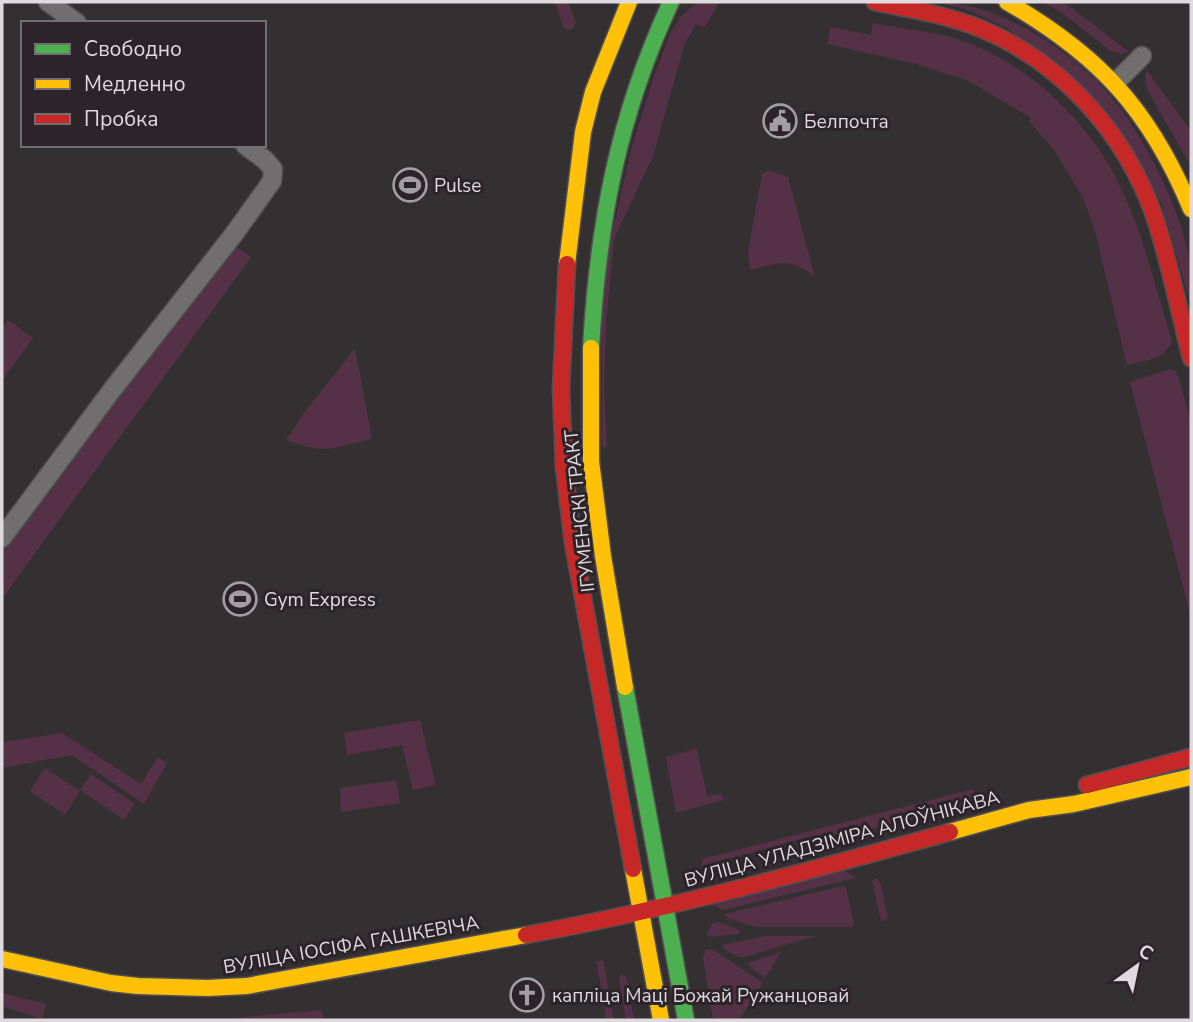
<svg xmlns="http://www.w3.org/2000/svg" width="1193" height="1022" viewBox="0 0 1193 1022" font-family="'Nunito Sans',sans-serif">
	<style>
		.green { fill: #543147 }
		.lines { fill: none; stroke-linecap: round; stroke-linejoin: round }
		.street-casing { stroke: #524f51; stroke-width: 21 }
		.fast-casing { stroke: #524f51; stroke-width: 19 }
		.slow-casing { stroke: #524f51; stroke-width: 19 }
		.jam-casing { stroke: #524f51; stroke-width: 19 }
		.street { stroke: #716e70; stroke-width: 18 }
		.fast { stroke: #4caf50; stroke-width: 16 }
		.slow { stroke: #ffc107; stroke-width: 16 }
		.jam { stroke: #c62828; stroke-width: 16 }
		.labels { text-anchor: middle; stroke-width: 6; stroke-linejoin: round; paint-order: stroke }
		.poi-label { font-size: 19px; fill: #dfdadd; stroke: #2c2429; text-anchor: start }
		.street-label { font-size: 19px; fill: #dfdadd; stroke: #2c2429 }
	</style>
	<rect width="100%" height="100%" fill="#343032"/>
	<g class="green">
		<polygon points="555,2 568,2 576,23 573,28 568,30 563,27"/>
		<polygon points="698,2 719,2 705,27 696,24 685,43 653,156 614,239 606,324 604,387 607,448 602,446 602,278 632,146 655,74 669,36 680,17"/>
		<path d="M936,2C1001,2 1082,56 1120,108C1152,152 1183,215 1191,268C1193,280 1191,294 1191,306L1161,202L1009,29L965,9Z"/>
		<polygon points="1043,2 1061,2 1073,9 1129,52 1120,54 1111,51 1062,13"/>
		<path d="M873,23C897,28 923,30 947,36C1024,57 1092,122 1124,194C1145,241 1157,293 1172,341C1165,360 1145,360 1127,365L1095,231L1083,198L1054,150L1029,121L1031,118L969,81L916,64L828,44L830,27L871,35Z"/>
		<polygon points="1146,69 1191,131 1191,166 1149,93 1145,82"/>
		<path d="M769,170L788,177L815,277C790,257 779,263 750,270L748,251L762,174Z"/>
		<path d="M234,245L251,257C169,372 84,484 2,599V552Z"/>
		<polygon points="8,320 33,338 3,379 2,330"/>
		<path d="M355,348L372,439C333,448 324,455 286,440L301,417Z"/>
		<polygon points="1170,369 1176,372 1179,378 1191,423 1191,617 1130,382"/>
		<polygon points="420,720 436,785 413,790 402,745 347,755 344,733"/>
		<polygon points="62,733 141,784 158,757 167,763 144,804 72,755 2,768 2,742"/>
		<polygon points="697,748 707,796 722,794 723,800 676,813 666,757"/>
		<polygon points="45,768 80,791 65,815 30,791"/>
		<polygon points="91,774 135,804 124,820 80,790"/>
		<polygon points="396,780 400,803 341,812 340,788"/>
		<polygon points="973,789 975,795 968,804 848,835 812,836 702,866 702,859"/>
		<polygon points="845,871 855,878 722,910 712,904"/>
		<polygon points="876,878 880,882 888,918 885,920 881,921 872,880"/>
		<polygon points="843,886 846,888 854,923 852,927 756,927 727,918 725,914"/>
		<polygon points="719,922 741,931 737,934 708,937 707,933 713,923"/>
		<polygon points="766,936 816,936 741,958 725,950 722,945"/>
		<polygon points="712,949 763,983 739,1020 713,1020 703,957 706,950"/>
		<polygon points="781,952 765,978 748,965 748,963"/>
		<polygon points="603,960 614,1020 605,1020 605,1005 596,962"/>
		<polygon points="621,974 626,976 627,980 634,1020 626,1020 619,978"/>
		<polygon points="2,993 46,1004 42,1019 2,1006"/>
		<polygon points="321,1010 324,1020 214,1020"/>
	</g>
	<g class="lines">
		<defs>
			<g id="street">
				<polyline points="48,2 77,23"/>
				<polyline points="1115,83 1142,56"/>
				<polyline points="2,538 112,390 234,234 272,181 273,169 265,160 245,145"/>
			</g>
			<g id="fast">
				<path d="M591,348C598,223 618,116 671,2"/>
				<polyline points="625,687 686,1020"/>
			</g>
			<g id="slow">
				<path d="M1007,2C1099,55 1150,110 1191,209"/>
				<polyline points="567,264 583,132 593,92 629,2"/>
				<polyline points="591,348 591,461 603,556 625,687"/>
				<polyline points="950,832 1029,810 1074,804 1191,777"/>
				<polyline points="633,869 661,1020"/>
				<polyline points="2,959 111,983 138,986 207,988 247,986 526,935"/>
			</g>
			<g id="jam">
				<path d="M875,2C908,9 942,14 974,26C1060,59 1125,132 1155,218C1170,264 1179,311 1191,358"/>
				<polyline points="567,264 561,388 564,467 573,543 633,869"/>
				<polyline points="1087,785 1191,757"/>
				<path d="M526,935C669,909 810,871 950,832"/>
			</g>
		</defs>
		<use href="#street" class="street-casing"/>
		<use href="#fast" class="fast-casing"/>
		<use href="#slow" class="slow-casing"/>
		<use href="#jam" class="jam-casing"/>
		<use href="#street" class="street"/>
		<use href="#fast" class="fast"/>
		<use href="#slow" class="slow"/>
		<use href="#jam" class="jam"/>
	</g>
	<defs>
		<symbol id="civic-ring" viewBox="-11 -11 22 22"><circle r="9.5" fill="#2c2429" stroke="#a39ea1" stroke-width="1.5"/><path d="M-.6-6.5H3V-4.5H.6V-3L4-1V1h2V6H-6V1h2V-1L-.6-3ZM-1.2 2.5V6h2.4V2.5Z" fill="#a39ea1"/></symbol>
		<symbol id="stadium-ring" viewBox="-11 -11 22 22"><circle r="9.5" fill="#2c2429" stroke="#a39ea1" stroke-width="1.5"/><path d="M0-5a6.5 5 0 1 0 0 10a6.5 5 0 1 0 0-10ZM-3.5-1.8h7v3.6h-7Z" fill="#a39ea1"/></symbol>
		<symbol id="church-ring" viewBox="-11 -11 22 22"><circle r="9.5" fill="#2c2429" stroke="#a39ea1" stroke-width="1.5"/><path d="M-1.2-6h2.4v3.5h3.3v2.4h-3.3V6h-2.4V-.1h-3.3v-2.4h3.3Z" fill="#a39ea1"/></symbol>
	</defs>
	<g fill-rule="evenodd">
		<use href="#civic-ring" x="761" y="102" width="38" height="38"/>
		<use href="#stadium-ring" x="391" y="166" width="38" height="38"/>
		<use href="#stadium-ring" x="221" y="580" width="38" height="38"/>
		<use href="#church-ring" x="508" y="976" width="38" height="38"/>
	</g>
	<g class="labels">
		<g class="poi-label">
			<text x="804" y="128">Белпочта</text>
			<text x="434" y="192">Pulse</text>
			<text x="264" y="606">Gym Express</text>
			<text x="552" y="1002">капліца Маці Божай Ружанцовай</text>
		</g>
		<g class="street-label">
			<text transform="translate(579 511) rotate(-96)" y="7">ІГУМЕНСКІ ТРАКТ</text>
			<text transform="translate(842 838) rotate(-15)" y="7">ВУЛІЦА УЛАДЗІМІРА АЛОЎНІКАВА</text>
			<text transform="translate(351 944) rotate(-10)" y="7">ВУЛІЦА ІОСІФА ГАШКЕВІЧА</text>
		</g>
	</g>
	<rect width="1193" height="1022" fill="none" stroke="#dfdadd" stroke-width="7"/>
	<rect x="21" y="21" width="245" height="126" fill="#2c2429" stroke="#746d71" stroke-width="2"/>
	<rect x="35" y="44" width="35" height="10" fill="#4caf50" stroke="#746d71" stroke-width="2"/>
	<text x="84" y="56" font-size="21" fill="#dfdadd">Свободно</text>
	<rect x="35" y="79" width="35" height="10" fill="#ffc107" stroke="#746d71" stroke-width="2"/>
	<text x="84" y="91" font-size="21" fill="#dfdadd">Медленно</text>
	<rect x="35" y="114" width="35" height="10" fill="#c62828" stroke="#746d71" stroke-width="2"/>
	<text x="84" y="126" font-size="21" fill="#dfdadd">Пробка</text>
	<g transform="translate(1137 966) rotate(33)" stroke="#2c2429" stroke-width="5" paint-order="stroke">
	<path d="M0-5L12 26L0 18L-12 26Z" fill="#dfdadd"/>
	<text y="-10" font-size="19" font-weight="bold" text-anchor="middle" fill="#dfdadd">С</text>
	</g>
</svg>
